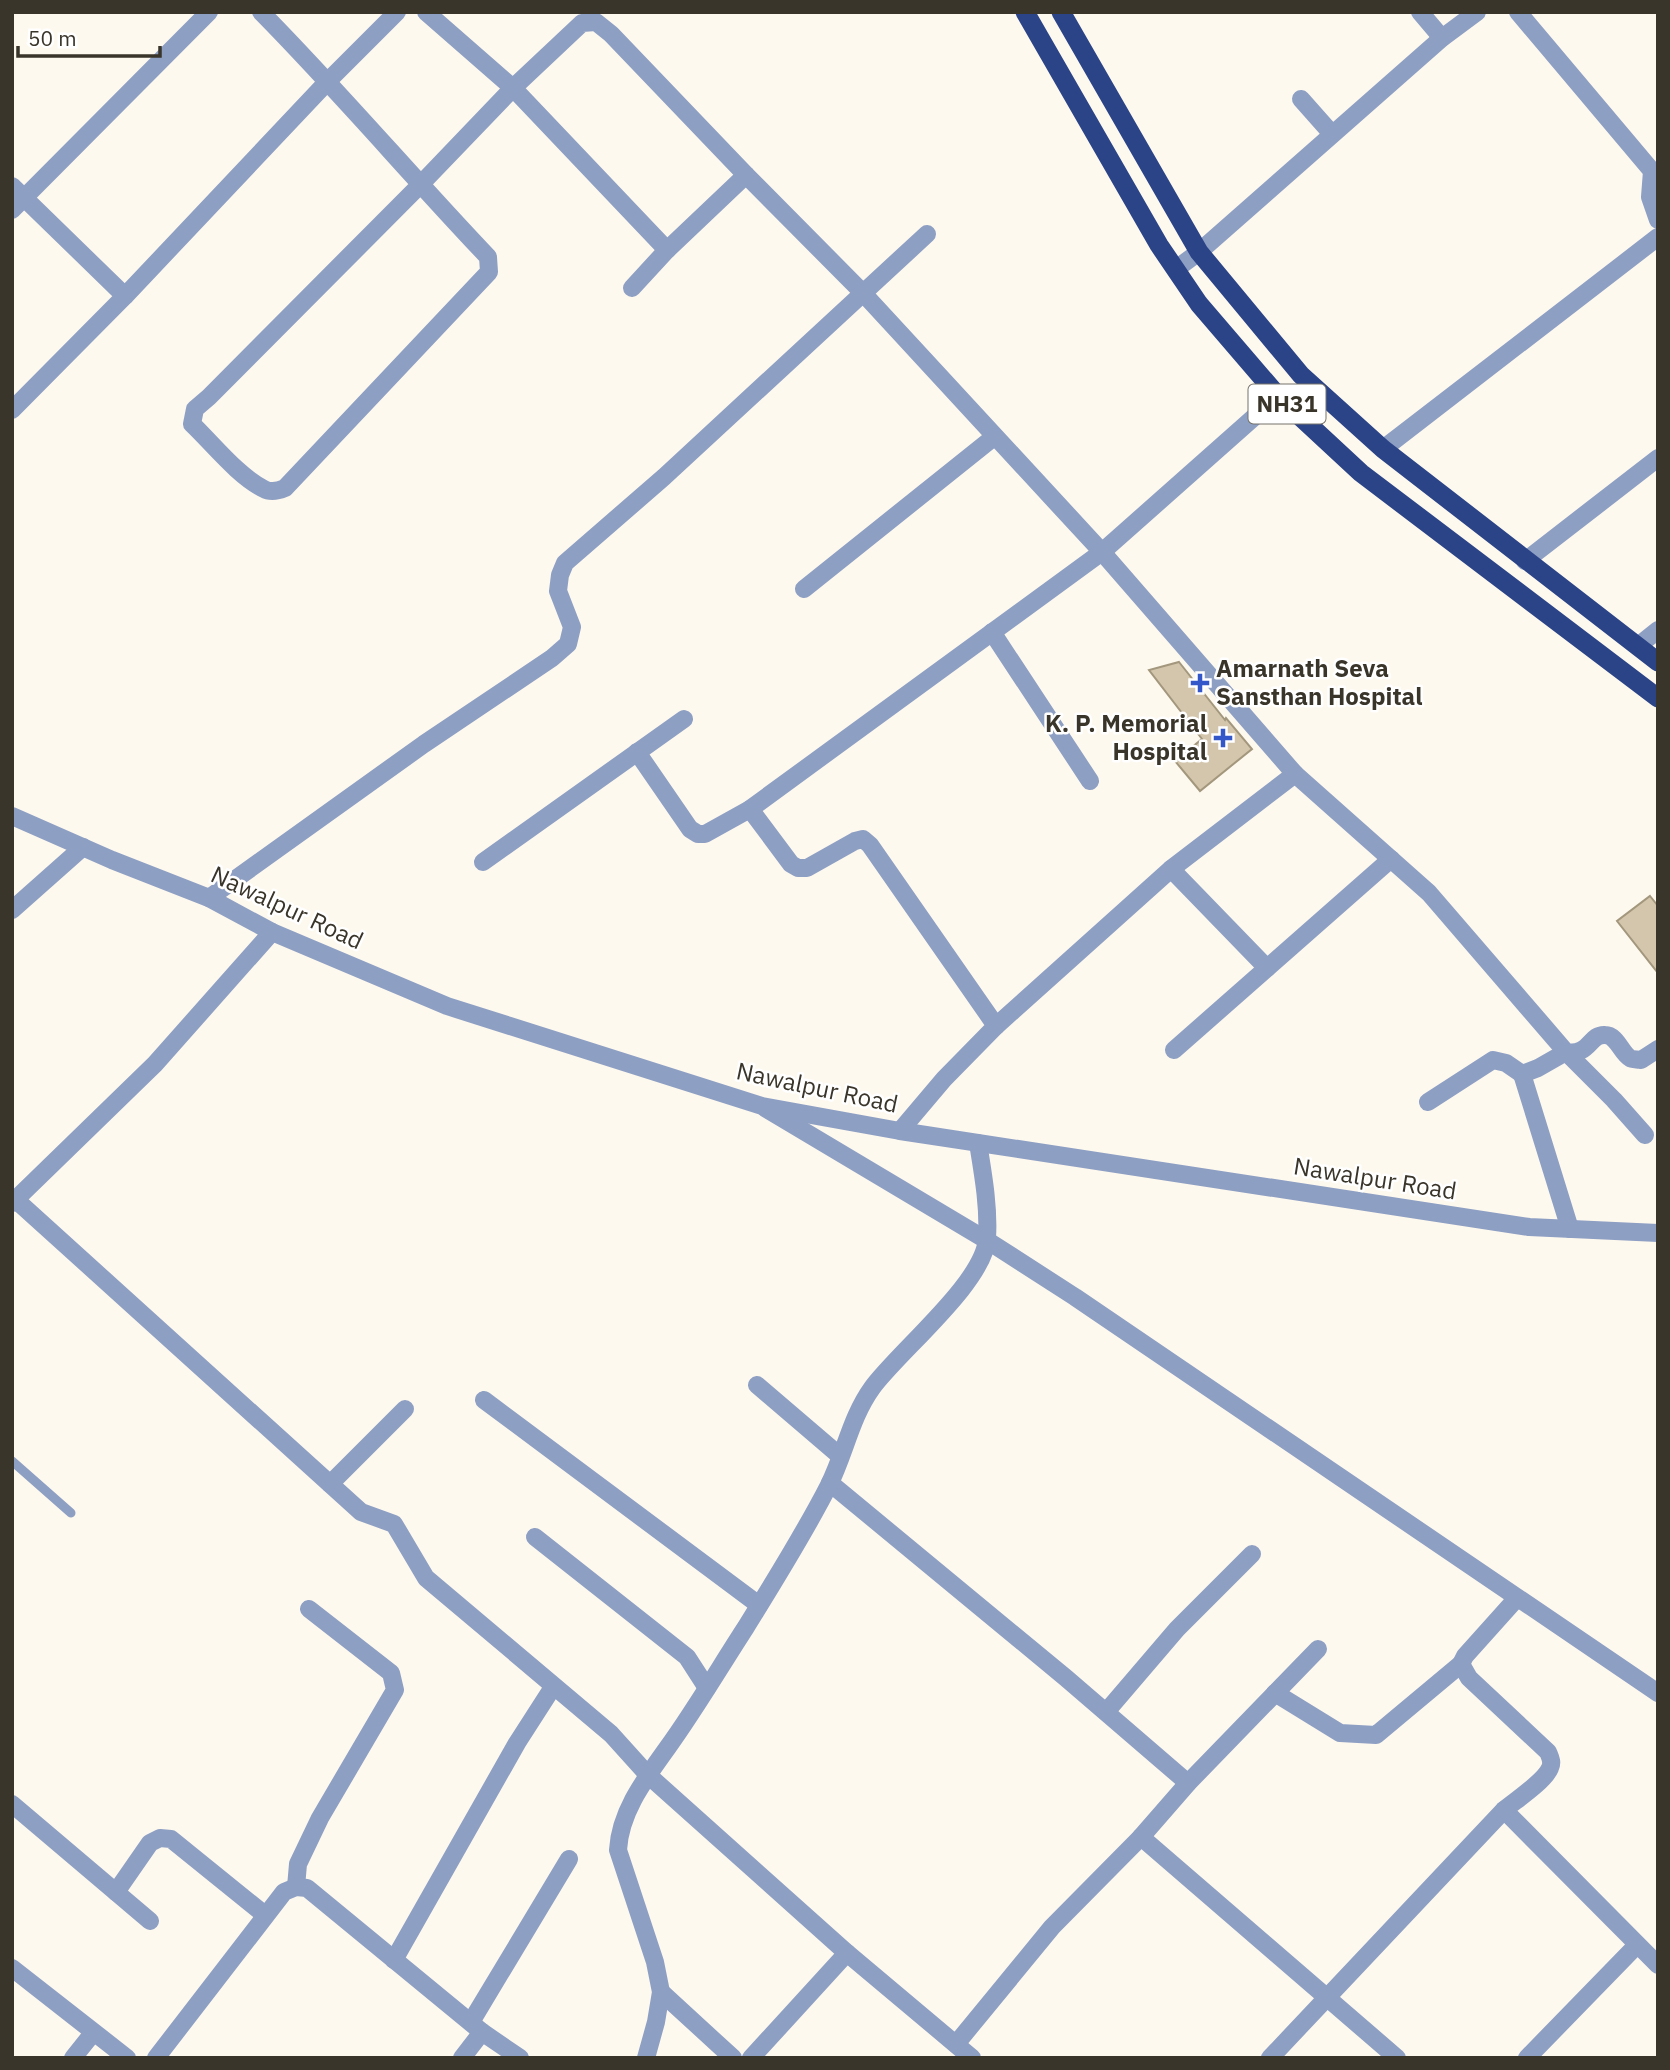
<svg xmlns="http://www.w3.org/2000/svg" width="1670" height="2070" viewBox="0 0 1670 2070" font-family="'IBM Plex Sans',sans-serif">
	<style>
		.building { fill: #d3c6ac; stroke: #a3977d; stroke-width: 2 }
		.lines { fill: none; stroke-linecap: round; stroke-linejoin: round }
		.service { stroke: #8e9fc4; stroke-width: 9 }
		.minor { stroke: #8e9fc4; stroke-width: 18 }
		.tertiary { stroke: #8e9fc4; stroke-width: 18 }
		.trunk { stroke: #2b4488; stroke-width: 19 }
		.poi-dot { fill: #3357c8; stroke: #fff; stroke-width: 2.5 }
		.labels { text-anchor: middle; stroke-width: 5; stroke-linejoin: round; paint-order: stroke }
		.shield { fill: #fff; stroke: #75726a; stroke-width: 2 }
		.shield-label { font-size: 23px; font-weight: bold; fill: #3a352a }
		.poi-label { font-size: 24px; font-weight: bold; fill: #3a352a; stroke: #fff; text-anchor: start }
		.street-label { font-size: 24px; fill: #3a352a; stroke: #fff }
	</style>
	<rect width="100%" height="100%" fill="#fef9ee"/>
	<g class="building">
		<polygon points="1179,662 1225,720 1226,718 1252,749 1200,791 1175,761 1202,739 1149,670"/>
		<polygon points="1650,896 1658,906 1658,973 1617,921"/>
	</g>
	<g class="lines">
		<polyline class="service" points="12,1461 71,1513"/>
		<g class="minor">
			<path d="M261,12C339,91 411,176 488,257L489,272L285,488C278,491 271,493 264,489C238,476 213,444 192,424L195,409L209,397L420,185L513,88L582,23L596,22L611,34L746,175L863,293L1102,552L1295,774L1171,869L996,1026"/>
			<polyline points="426,12 513,88 667,250"/>
			<polyline points="1420,12 1442,38"/>
			<polyline points="1518,12 1652,171 1650,197 1658,220"/>
			<polyline points="1301,99 1332,134"/>
			<polyline points="12,186 125,296"/>
			<polyline points="12,210 209,12"/>
			<polyline points="1176,269 1199,252 1442,38 1477,12"/>
			<polyline points="632,288 667,250 746,175"/>
			<polyline points="12,410 125,296 329,80 397,12"/>
			<polyline points="1383,449 1658,237"/>
			<polyline points="1525,561 1658,458"/>
			<polyline points="804,589 994,437"/>
			<polyline points="992,632 1090,781"/>
			<polyline points="1638,646 1658,630"/>
			<polyline points="637,752 690,829 698,834 705,834 750,809 1102,552 1278,396"/>
			<path d="M1295,774L1429,893L1566,1052C1590,1056 1589,1034 1605,1035C1617,1035 1621,1053 1630,1058C1633,1060 1637,1059 1641,1060L1658,1049"/>
			<polyline points="750,809 791,864 798,868 807,868 855,841 863,839 870,845 996,1026 944,1079 900,1131"/>
			<polyline points="483,862 684,719"/>
			<polyline points="1171,869 1267,968"/>
			<polyline points="209,898 424,744 552,658 568,644 572,627 558,591 560,575 565,563 664,477 927,234"/>
			<polyline points="12,910 83,847"/>
			<polyline points="1174,1050 1391,859"/>
			<polyline points="1522,1074 1570,1229"/>
			<polyline points="1428,1102 1493,1060 1506,1063 1522,1074 1538,1068 1566,1052 1614,1100 1645,1135"/>
			<polyline points="765,1108 988,1241 1075,1297 1658,1693"/>
			<polyline points="16,1200 361,1512 394,1524 426,1578 611,1734 648,1775 847,1953 972,2058"/>
			<polyline points="12,1203 155,1064 272,932"/>
			<polyline points="757,1385 840,1456"/>
			<polyline points="484,1400 759,1605"/>
			<polyline points="830,1483 1066,1678 1188,1783"/>
			<polyline points="330,1484 405,1409"/>
			<polyline points="535,1537 687,1657 707,1688"/>
			<polyline points="1275,1693 1340,1733 1376,1735 1461,1664"/>
			<polyline points="1106,1712 1177,1629 1252,1554"/>
			<polyline points="12,1804 150,1921"/>
			<polyline points="1504,1810 1658,1965"/>
			<polyline points="1141,1837 1397,2058"/>
			<polyline points="296,1887 298,1864 320,1818 395,1690 391,1673 309,1609"/>
			<polyline points="116,1892 150,1843 160,1838 171,1839 265,1915"/>
			<polyline points="394,1960 517,1743 553,1687"/>
			<polyline points="12,1968 127,2058"/>
			<polyline points="661,1992 733,2058"/>
			<polyline points="471,2022 569,1859"/>
			<polyline points="956,2044 1052,1927 1141,1837 1188,1783 1318,1649"/>
			<polyline points="73,2058 93,2033"/>
			<polyline points="156,2058 284,1892 296,1887 307,1888 482,2032 520,2058"/>
			<polyline points="462,2058 482,2032"/>
			<path d="M646,2058L656,2022L661,1992L655,1962L618,1850C620,1811 646,1778 668,1747C696,1708 720,1667 746,1627C775,1580 804,1534 829,1485C845,1453 851,1417 872,1388C898,1352 985,1282 987,1238C989,1207 983,1174 978,1143"/>
			<polyline points="751,2058 847,1953"/>
			<path d="M1270,2058L1504,1810C1516,1800 1545,1781 1550,1768C1553,1762 1550,1757 1548,1752L1469,1678L1461,1664L1465,1656L1517,1598"/>
			<polyline points="1527,2058 1637,1945"/>
		</g>
		<polyline class="tertiary" points="12,816 112,860 209,898 272,932 447,1006 762,1106 900,1131 1529,1227 1658,1233"/>
		<g class="trunk">
			<polyline points="1025,12 1159,245 1199,304 1278,396 1361,473 1658,698"/>
			<polyline points="1061,12 1199,252 1301,375 1383,449 1658,662"/>
		</g>
	</g>
	<g class="poi-dot">
		<path d="M1196.5 672.5h7v7h7v7h-7v7h-7v-7h-7v-7h7z"/>
		<path d="M1219.5 727.5h7v7h7v7h-7v7h-7v-7h-7v-7h7z"/>
	</g>
	<g class="labels">
		<rect class="shield" x="1248.5" y="384.5" width="77" height="39" rx="5"/>
		<g class="shield-label">
			<text x="1287" y="412">NH31</text>
		</g>
		<g class="poi-label">
			<text x="1216" y="677">Amarnath Seva<tspan x="1216" dy="28">Sansthan Hospital</tspan></text>
			<text x="1207" y="732" text-anchor="end">K. P. Memorial<tspan x="1207" dy="28">Hospital</tspan></text>
		</g>
		<g class="street-label">
			<text transform="translate(287 908) rotate(25)" y="8">Nawalpur Road</text>
			<text transform="translate(817 1088) rotate(12)" y="8">Nawalpur Road</text>
			<text transform="translate(1375 1179) rotate(9)" y="8">Nawalpur Road</text>
		</g>
	</g>
	<rect width="1670" height="2070" fill="none" stroke="#3a352a" stroke-width="28"/>
	<path d="M18 46v10h142v-10" fill="none" stroke="#3a352a" stroke-width="3.5"/>
	<text x="28" y="46" font-size="21" fill="#3a352a" stroke="#ffffff" stroke-width="5" paint-order="stroke">50 m</text>
</svg>
